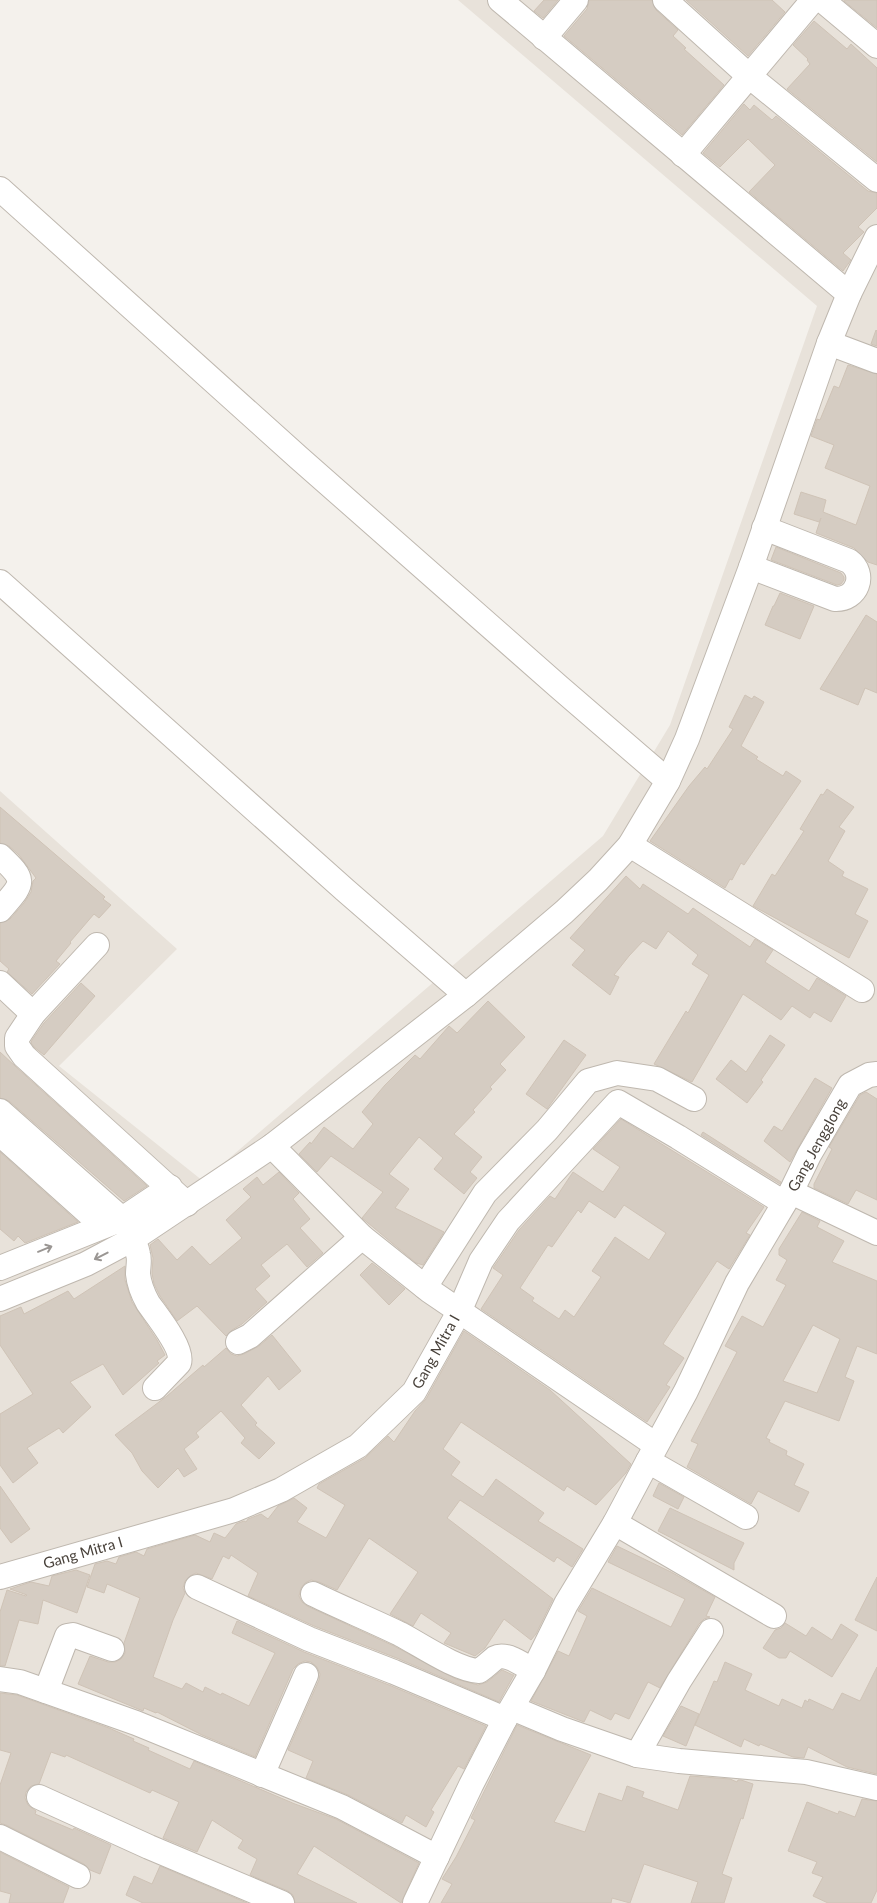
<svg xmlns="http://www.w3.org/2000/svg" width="877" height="1903" viewBox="0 0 877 1903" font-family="Lato,sans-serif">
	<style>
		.residential { fill: #e8e2da }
		.building { fill: #d5ccc2; stroke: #cfc3b6; fill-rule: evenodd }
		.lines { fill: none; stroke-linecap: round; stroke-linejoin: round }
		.minor-casing { stroke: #bfb8af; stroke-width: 26 }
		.minor { stroke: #fff; stroke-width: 24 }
		.oneway { stroke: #9a9693 }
		.labels { text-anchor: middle; stroke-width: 4; stroke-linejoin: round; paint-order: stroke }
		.street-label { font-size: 15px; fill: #48413a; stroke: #fff }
	</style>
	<rect width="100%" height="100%" fill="#f4f1ec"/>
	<polygon class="residential" points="458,0 877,0 877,1903 0,1903 0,791 177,949 59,1066 203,1181 603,836 670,725 817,306"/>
	<g class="building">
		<polygon points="544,0 558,0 543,18 534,11"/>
		<polygon points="589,0 652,0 656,10 678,30 673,36 686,48 684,49 724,85 682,135 564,36 587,9"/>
		<polygon points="686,0 772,0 785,12 748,56"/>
		<polygon points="844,0 877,0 877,28 844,1"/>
		<polygon points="814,21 847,49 851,44 877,68 877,162 787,89 810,64 807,60 808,59 793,45"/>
		<polygon points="744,104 750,110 754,105 772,120 776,116 868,191 877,193 877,208 858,227 864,232 843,253 851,260 843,271 749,192 775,165 748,139 720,167 703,153"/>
		<polygon points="876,330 877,331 877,346 871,344"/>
		<polygon points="848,365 877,374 877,565 868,562 854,548 816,533 821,518 819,522 794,514 801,492 826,500 823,512 856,525 870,486 825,468 834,445 811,436 817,419 820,420 834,386 839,388"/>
		<polygon points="776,547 841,573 844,577 844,580 841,584 837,585 771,560"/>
		<polygon points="780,593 814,606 800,639 765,625 773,606 774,606"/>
		<polygon points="866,615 877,622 877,693 865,688 858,705 820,689"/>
		<polygon points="745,695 752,699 754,696 764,702 741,746 758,757 756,759 783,776 786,771 801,781 744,865 741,863 732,880 730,879 725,888 650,841 689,786 705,767 707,769 733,729 729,727"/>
		<polygon points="827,789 854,807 839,827 845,831 828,861 844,872 842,876 868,889 855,914 868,921 849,958 753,906 772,874 775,876 804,831 800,829 821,794 823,795"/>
		<polygon points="0,807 105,897 103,899 111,905 99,918 94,914 70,942 71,943 56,961 60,964 32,994 7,972 9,969 0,961 0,923 10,919 24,903 31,892 33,881 36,878 19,855 9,846 0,843"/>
		<polygon points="626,876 640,889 643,884 688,914 693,908 750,947 755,939 773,950 765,962 809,991 817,978 846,996 831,1022 814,1012 810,1018 792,1006 781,1020 743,994 692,1082 654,1064 686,1011 688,1013 709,975 692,964 698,955 668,931 656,949 643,941 629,956 614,975 619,977 610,995 572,965 585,950 570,938"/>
		<polygon points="81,983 95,996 44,1055 34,1047 31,1043 32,1040 44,1023"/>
		<polygon points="488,1001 525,1037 500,1064 506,1070 490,1087 492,1089 473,1110 475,1112 454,1134 482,1157 470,1172 477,1178 464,1194 434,1169 443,1158 419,1137 389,1174 409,1189 395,1208 444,1232 423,1265 416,1263 362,1218 383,1192 331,1156 317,1172 299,1154 310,1142 311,1144 324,1127 353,1149 373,1124 362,1112 385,1085 415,1055 420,1059 449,1026 457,1033"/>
		<polygon points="770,1035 785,1045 761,1080 763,1082 747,1103 716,1079 731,1060 746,1072"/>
		<polygon points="564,1040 586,1055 547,1109 526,1094"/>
		<polygon points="0,1052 15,1066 147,1186 124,1201 9,1101 0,1098"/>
		<polygon points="815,1078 832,1088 790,1162 764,1141 774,1126 782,1131"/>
		<polygon points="866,1092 877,1099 877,1200 856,1190 848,1204 814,1188 814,1184 832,1149 829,1147 860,1095"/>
		<path d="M621,1119L764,1207L746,1233L750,1235L729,1269L717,1261L663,1344L684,1358L666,1385L670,1387L647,1422L481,1309L503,1275L493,1268L519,1230L550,1196L555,1199L573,1172L603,1192L620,1167L593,1149ZM589,1201L615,1218L624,1205L666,1233L649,1260L615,1237L592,1271L601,1277L574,1317L565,1310L559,1319L532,1301L534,1298L520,1288L548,1245L552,1247L578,1210L581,1213Z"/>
		<polygon points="703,1132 781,1182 780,1184 701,1135"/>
		<polygon points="0,1152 78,1222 25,1243 18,1236 14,1241 0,1229"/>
		<polygon points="279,1172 299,1193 293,1199 310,1219 300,1228 323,1253 307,1267 287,1244 261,1265 270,1276 255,1289 267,1302 242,1324 232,1330 226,1336 197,1306 177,1321 160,1296 154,1284 152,1273 153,1258 150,1245 158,1239 177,1260 192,1246 210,1265 242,1238 226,1220 251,1197 243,1189 257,1177 263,1185"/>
		<path d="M802,1212L820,1221L817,1227L844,1241L832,1262L877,1281V1354L857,1346L845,1377L854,1381L839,1421L785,1401L766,1438L770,1440L769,1442L787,1451L786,1455L804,1464L794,1485L809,1492L799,1512L758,1491L751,1504L687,1467L698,1444L691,1441L737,1352L725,1346L742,1316L763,1327L786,1285L776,1280L787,1260L779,1255V1249ZM813,1325L840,1339L817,1393L783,1381Z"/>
		<polygon points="372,1263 405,1289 389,1305 360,1275"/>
		<polygon points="125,1266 125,1280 132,1302 157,1340 165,1355 157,1361 159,1363 123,1395 103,1364 70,1382 91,1407 63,1433 59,1428 27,1448 38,1463 13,1483 0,1465 0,1414 33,1394 0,1345 0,1316 21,1307 24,1314 68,1291 74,1299"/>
		<polygon points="464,1331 550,1390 631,1464 626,1473 596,1505 567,1486 564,1491 461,1422 443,1449 460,1462 451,1475 483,1497 496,1479 544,1513 538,1521 583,1549 572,1567 557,1557 554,1562 460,1500 447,1518 553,1599 536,1634 531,1640 504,1619 485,1648 475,1656 444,1643 451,1633 421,1613 413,1626 390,1614 418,1572 369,1538 337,1590 319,1582 311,1580 305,1583 301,1588 299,1596 302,1602 307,1606 394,1646 456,1679 478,1685 487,1682 502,1670 513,1675 514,1675 499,1702 399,1659 314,1626 248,1596 258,1573 231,1555 229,1559 223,1556 212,1579 196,1573 190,1576 185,1581 183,1588 185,1593 173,1620 153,1677 182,1689 186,1683 203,1692 205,1687 221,1695 222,1693 249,1706 275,1653 232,1633 237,1621 304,1652 389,1685 486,1726 464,1769 458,1766 431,1810 434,1812 426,1827 406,1815 402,1823 348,1795 306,1778 313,1761 288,1750 319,1680 320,1674 317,1667 311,1662 305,1661 298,1664 293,1669 255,1757 202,1735 157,1712 156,1713 144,1708 143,1711 78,1684 90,1656 108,1662 115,1662 121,1659 125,1653 124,1643 140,1598 107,1584 104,1593 87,1587 95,1564 107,1561 116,1564 119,1557 136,1552 144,1556 147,1549 195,1535 210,1542 214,1533 225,1538 236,1524 244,1521 246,1522 248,1519 261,1514 268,1519 278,1506 294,1498 307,1508 297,1522 326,1538 345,1505 317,1488 319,1484 365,1458 388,1436 394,1442 415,1411 426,1399"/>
		<polygon points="272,1335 301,1371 279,1390 268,1376 241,1405 257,1423 255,1425 275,1443 259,1459 241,1443 245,1438 221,1411 196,1433 199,1437 184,1449 197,1469 184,1477 178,1468 158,1488 142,1471 132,1453 115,1435 167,1396 203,1365 204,1367 226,1348 231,1354 237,1356 244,1354 259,1346"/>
		<polygon points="659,1483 684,1497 678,1509 653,1496"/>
		<polygon points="0,1486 30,1529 11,1543 0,1528"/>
		<polygon points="670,1508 744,1543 734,1563 734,1570 658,1531"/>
		<polygon points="617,1546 671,1572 715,1597 706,1616 710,1617 704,1619 699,1624 660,1688 648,1682 629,1719 615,1713 611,1720 590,1710 584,1722 531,1701 558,1651 569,1656 587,1616 578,1611 592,1588 671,1627 685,1599 608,1562"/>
		<polygon points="76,1570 90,1575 77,1613 43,1600 38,1624 19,1620 5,1666 0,1666 0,1612 7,1590 26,1596 27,1595 10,1589 31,1582 49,1586 52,1576"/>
		<polygon points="877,1577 877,1631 855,1620"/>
		<polygon points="785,1623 806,1636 812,1627 832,1640 841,1624 858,1635 832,1677 790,1651 786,1658 779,1658 763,1648 775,1630 781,1628"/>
		<polygon points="725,1662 752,1674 745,1690 779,1706 782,1699 802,1708 805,1700 808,1702 809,1699 833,1710 842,1693 860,1701 877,1667 877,1774 847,1767 808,1747 804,1758 793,1757 760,1744 759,1746 744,1739 741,1747 695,1725 714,1681 717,1682"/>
		<polygon points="0,1693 17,1695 109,1728 134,1739 133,1741 149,1748 148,1750 190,1769 194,1761 295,1804 336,1819 419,1863 401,1903 314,1846 297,1874 357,1903 295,1903 293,1895 288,1891 250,1875 257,1859 238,1848 243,1840 212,1820 197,1852 163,1838 179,1802 152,1790 150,1793 66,1755 65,1757 51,1752 39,1784 31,1786 26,1792 25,1798 28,1805 36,1811 35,1814 73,1830 74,1828 111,1845 100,1874 90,1870 84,1864 6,1825 0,1823 0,1785 11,1753 0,1750"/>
		<polygon points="681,1706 699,1714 686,1746 663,1736"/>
		<polygon points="517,1725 591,1755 554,1822 585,1832 599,1793 622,1801 627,1786 644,1792 642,1797 678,1810 690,1776 730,1779 737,1782 738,1780 741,1780 753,1784 743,1819 741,1818 722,1874 732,1878 724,1903 691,1903 698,1882 644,1864 630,1903 612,1898 611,1903 441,1903 452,1884 442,1879 456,1857 475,1820 471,1818"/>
		<polygon points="862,1799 877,1801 877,1890 871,1903 828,1903 813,1896 823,1877 812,1873 817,1862 788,1851 807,1802 838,1814 839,1811 855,1817"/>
		<polygon points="0,1852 69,1887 63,1903 9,1903 11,1894 0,1891"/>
		<polygon points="160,1866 247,1903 143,1903 126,1895 134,1876 152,1884"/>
	</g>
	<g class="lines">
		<defs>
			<g id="minor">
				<polyline points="500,0 849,294"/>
				<polyline points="665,0 749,76 877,180"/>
				<polyline points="822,0 877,46"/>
				<polyline points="544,38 576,0"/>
				<polyline points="683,155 813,0"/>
				<polyline points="0,189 299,458 559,687 668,781"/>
				<polyline points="829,343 877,361"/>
				<path d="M751,567L835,599C857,600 867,574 849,561L764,528"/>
				<polyline points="0,582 345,890 466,995"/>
				<polyline points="630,845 862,990"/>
				<path d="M0,856C28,882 23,883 0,910"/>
				<polyline points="97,945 33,1014 17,1038 17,1046 24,1056 187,1204"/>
				<polyline points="0,983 33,1014"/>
				<path d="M0,1111L122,1219C128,1230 136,1242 138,1254C140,1260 138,1267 138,1274C139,1284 143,1294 148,1303C157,1316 184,1349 179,1363L155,1388"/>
				<polyline points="0,1134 103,1226"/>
				<polyline points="272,1146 362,1237 430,1291 656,1445"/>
				<polyline points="791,1192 877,1233"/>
				<polyline points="0,1268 122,1219 170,1187"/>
				<polyline points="425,1287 485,1193 547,1130 588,1081 617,1073 657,1079 694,1099"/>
				<polyline points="0,1299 86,1264 133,1239 272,1146 466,995 564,912 598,880 630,845 668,781 687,739 751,567 829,343 849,294 877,237"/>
				<polyline points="238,1342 250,1336 362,1237"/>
				<polyline points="648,1461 746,1517"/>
				<polyline points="615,1523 774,1616"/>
				<polyline points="0,1577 234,1510 281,1490 358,1446 414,1392 459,1312 481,1261 508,1221 618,1102 678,1137 784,1203"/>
				<polyline points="197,1587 309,1639 394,1672 505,1719"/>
				<path d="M313,1594C342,1608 371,1620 400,1634C421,1645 457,1670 479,1671C485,1667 490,1662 495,1658C506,1652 524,1665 533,1671"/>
				<polyline points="0,1679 20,1682 136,1723 342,1807 437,1857"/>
				<polyline points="46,1691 67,1636 73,1635 112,1649"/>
				<polyline points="512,1708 562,1729 637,1755 679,1761 806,1772 877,1788"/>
				<polyline points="637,1755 679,1681 711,1631"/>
				<polyline points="262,1775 306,1675"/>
				<polyline points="39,1797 149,1847 282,1903"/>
				<polyline points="0,1837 78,1876"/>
				<polyline points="415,1903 471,1785 505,1719 533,1671 566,1604 615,1523 648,1461 686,1391 737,1283 791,1192 809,1155 850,1085 869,1075 877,1074"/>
			</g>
		</defs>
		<use href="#minor" class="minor-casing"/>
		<use href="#minor" class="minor"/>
	</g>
	<defs><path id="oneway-shaft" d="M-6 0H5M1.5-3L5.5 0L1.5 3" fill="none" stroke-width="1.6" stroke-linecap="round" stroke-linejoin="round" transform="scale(1.25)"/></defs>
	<g class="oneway">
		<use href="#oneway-shaft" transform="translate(45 1249) rotate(-22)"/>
		<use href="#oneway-shaft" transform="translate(101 1256) rotate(153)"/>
	</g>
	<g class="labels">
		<g class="street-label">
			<text transform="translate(817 1145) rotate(-61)" y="5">Gang Jengglong</text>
			<text transform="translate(436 1352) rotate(-61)" y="5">Gang Mitra I</text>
			<text transform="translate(83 1553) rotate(-16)" y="5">Gang Mitra I</text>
		</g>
	</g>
</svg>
